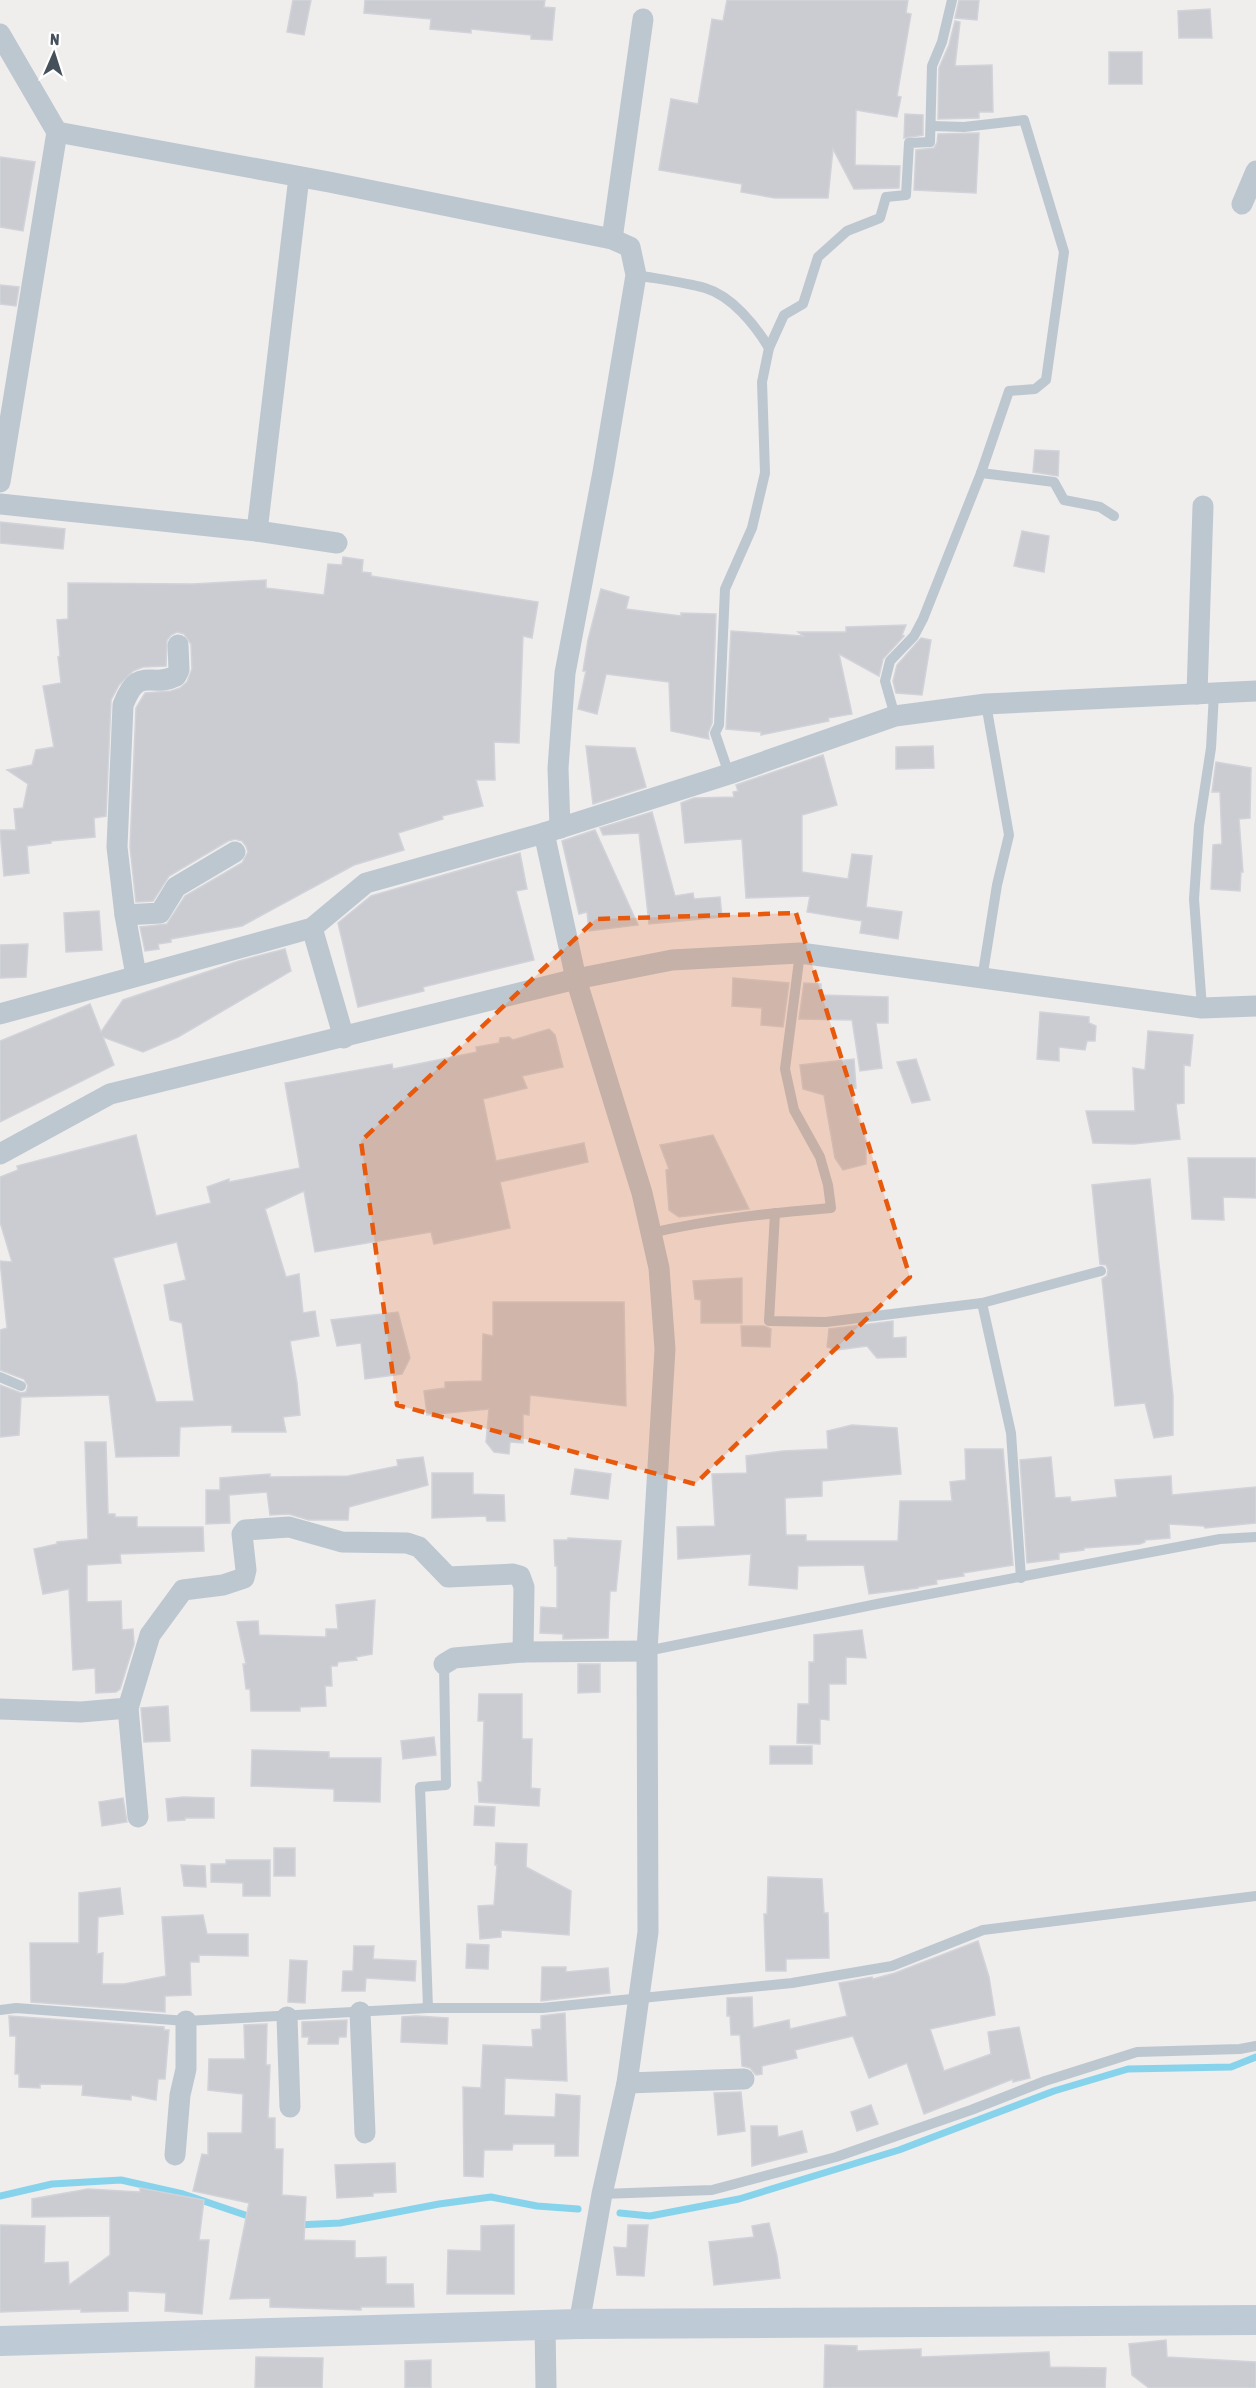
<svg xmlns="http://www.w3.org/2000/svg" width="1256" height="2388" viewBox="0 0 1256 2388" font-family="'Asap Condensed',sans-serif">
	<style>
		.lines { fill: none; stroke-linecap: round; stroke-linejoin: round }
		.stream { stroke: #87d3ec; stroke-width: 7 }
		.building { fill: #caccd2; stroke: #d1d3d9; stroke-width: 1.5; fill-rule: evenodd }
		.lane { stroke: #bdc7d0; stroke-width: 10 }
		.street { stroke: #bdc7d0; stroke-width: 21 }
		.secondary { stroke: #bfcad7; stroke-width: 30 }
		.marked { fill: #e8590c; fill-opacity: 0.2; stroke: #e8590c; stroke-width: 4.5; stroke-dasharray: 12 8; stroke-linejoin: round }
	</style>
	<rect width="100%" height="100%" fill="#f0eded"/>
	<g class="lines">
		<g class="stream">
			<polyline points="0,2196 52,2184 121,2180 183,2194 254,2218"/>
			<polyline points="620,2213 650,2216 739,2199 899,2150 1054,2091 1128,2069 1231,2067 1256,2057"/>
			<polyline points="297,2225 340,2223 439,2204 491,2197 537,2206 578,2209"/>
		</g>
	</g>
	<g class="building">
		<polygon points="293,0 311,0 304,35 287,32"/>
		<polygon points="365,0 545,0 544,7 555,8 552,40 531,39 531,35 471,29 471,33 430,29 431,19 364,13"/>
		<polygon points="727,0 908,0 906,13 911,14 897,96 901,97 897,117 856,110 855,165 900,166 899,188 854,189 833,149 828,198 775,198 741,192 742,184 659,170 671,99 698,104 712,19 723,21"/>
		<polygon points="959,0 979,0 977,20 955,18"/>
		<polygon points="1210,9 1212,38 1179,38 1178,11"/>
		<polygon points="955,21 960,22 955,66 992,65 993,112 979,112 979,118 938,119 939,68 949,45"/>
		<rect x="1109" y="52" width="33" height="32"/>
		<polygon points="905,114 923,115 923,135 904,138"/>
		<polygon points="979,133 976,193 914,190 916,150 934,148 937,143 938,134"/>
		<polygon points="0,157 35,162 23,231 0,227"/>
		<polygon points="0,285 19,287 16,306 0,304"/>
		<polygon points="1035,450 1059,451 1058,476 1033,472"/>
		<polygon points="0,522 65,529 63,549 0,543"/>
		<polygon points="1022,531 1049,536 1044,572 1014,566"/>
		<polygon points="343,557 363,560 362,572 371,573 371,576 538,602 532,638 523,636 519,743 494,742 495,780 476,780 483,806 442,816 443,819 398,833 404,850 354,865 242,926 171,939 171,942 158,944 159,949 145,951 140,927 167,924 185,896 242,863 248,852 246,846 242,841 235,839 228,841 169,876 153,901 136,902 130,847 136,708 145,693 171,691 180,688 187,682 192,669 191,644 184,634 177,632 171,635 167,640 166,666 143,667 133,671 119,685 111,700 106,816 94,818 95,837 51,841 51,843 27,846 29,873 4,876 0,830 16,830 14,809 23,808 28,784 7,770 32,765 36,750 54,747 43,686 61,683 58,657 60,656 57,620 68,619 68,583 192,584 266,580 266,588 324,595 328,564 342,565"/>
		<polygon points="601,589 629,597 626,609 681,616 681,613 716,614 712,723 708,733 709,739 671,731 669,682 606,674 597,714 578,709 586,671 583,671 588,640"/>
		<polygon points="906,625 902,635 904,636 883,659 879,676 839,654 852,714 828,718 829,721 761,735 761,732 726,729 731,631 803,636 798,632 846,632 846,627"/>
		<polygon points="921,638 931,640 922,695 896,693 893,681 897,665"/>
		<polygon points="586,746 635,748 646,787 593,804"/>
		<polygon points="933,746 934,768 896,769 896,747"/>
		<polygon points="823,755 837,805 802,815 802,872 848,879 852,854 872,856 866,907 902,912 898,939 860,933 862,921 807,912 810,896 746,898 742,839 685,843 681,803 694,798 734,797 733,792 738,791 736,785"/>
		<polygon points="1216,762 1251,768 1250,818 1239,819 1243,872 1241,872 1240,891 1211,889 1213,845 1222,844 1220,792 1212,792"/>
		<polygon points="652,812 675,896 693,893 694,899 720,897 722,917 649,924 639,833 603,835 600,828"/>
		<polygon points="595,830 638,925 589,931 587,912 579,914 562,841"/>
		<polygon points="520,853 527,889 516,891 534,960 423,987 424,991 358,1007 338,923 371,896"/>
		<polygon points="99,911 102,950 66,952 64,913"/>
		<polygon points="28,944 26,977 0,978 0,945"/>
		<polygon points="285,949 291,971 178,1037 143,1052 103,1037 114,1065 0,1122 0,1041 90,1004 101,1032 123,1000 239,961"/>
		<polygon points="733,978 789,983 783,1027 761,1025 762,1008 732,1006"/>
		<polygon points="804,983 821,984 821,995 888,997 888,1023 876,1023 882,1068 860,1071 852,1020 799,1019"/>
		<polygon points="1040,1012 1089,1017 1089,1023 1096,1026 1095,1041 1087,1041 1085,1050 1059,1047 1059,1061 1037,1059"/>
		<path d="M549,1029L555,1035L563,1067L522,1076L527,1088L483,1099L496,1161L584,1143L588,1162L500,1182L510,1228L434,1244L431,1232L315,1252L304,1191L265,1209L286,1277L299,1274L303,1313L315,1311L319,1336L290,1341L297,1383L300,1415L283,1417L286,1432H232V1425L180,1427L179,1456L116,1457L109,1395L21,1397L19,1435L0,1437V1385L21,1393L26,1392L28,1386L24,1379L0,1370V1330L7,1328L0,1261L12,1262L0,1222V1177L18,1170L17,1166L136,1135L156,1216L211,1203L207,1187L229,1179V1182L300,1168L285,1083L392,1064L393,1069L477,1052L476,1047L499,1043L500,1038L509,1037L513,1040ZM177,1242L186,1280L164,1285L170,1320L182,1323L194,1401L156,1402L113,1258Z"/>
		<polygon points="1148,1031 1193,1035 1190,1066 1184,1065 1184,1103 1176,1104 1180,1139 1134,1144 1093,1143 1086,1111 1135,1111 1133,1068 1145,1070"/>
		<polygon points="854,1059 856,1088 848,1089 866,1143 866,1164 843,1170 835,1158 824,1095 803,1089 800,1065"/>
		<polygon points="916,1059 930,1100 912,1103 897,1062"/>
		<polygon points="713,1135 749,1209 679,1217 669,1210 666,1170 669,1169 660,1145"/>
		<polygon points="1188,1158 1256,1158 1256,1198 1223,1197 1224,1220 1192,1219"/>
		<polygon points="1150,1179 1173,1396 1173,1435 1154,1438 1145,1403 1115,1406 1102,1279 1107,1276 1108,1270 1106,1265 1100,1264 1092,1185"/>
		<polygon points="742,1278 742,1323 701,1323 701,1300 695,1299 693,1281"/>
		<polygon points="493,1302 624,1302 626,1406 530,1395 529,1415 523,1414 523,1443 510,1442 509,1454 494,1452 486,1442 489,1409 427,1415 424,1391 445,1388 445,1382 482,1381 483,1334 493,1336"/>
		<polygon points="398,1312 410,1358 402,1374 365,1379 361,1343 337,1346 331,1320"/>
		<polygon points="893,1321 893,1338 906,1337 906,1357 877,1358 867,1346 837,1350 827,1347 829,1329"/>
		<polygon points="741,1326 764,1326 771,1329 770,1347 742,1346"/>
		<polygon points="852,1425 897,1428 901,1474 822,1481 822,1496 785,1498 786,1535 806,1535 806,1541 898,1541 900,1501 952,1501 950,1482 966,1480 965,1449 1003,1449 1013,1565 963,1573 964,1576 936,1580 937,1584 918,1587 918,1588 869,1594 864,1565 798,1566 797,1589 749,1585 751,1554 678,1559 677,1527 715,1526 712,1474 747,1473 746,1456 783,1451 828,1449 827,1431"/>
		<polygon points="85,1442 106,1442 108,1514 115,1514 115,1517 137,1517 137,1527 203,1527 204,1551 120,1554 121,1563 87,1565 87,1602 121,1601 122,1630 133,1629 134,1644 120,1689 116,1692 96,1693 95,1668 73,1670 69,1589 43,1594 34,1549 57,1544 57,1542 88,1539"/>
		<polygon points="423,1457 428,1485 349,1507 348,1520 309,1520 289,1514 270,1515 267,1492 229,1495 230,1523 206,1524 206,1490 220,1490 220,1478 270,1474 270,1477 348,1476 398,1466 397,1460"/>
		<polygon points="1051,1457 1055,1498 1070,1497 1071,1502 1117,1497 1115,1480 1171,1476 1172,1495 1256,1487 1256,1523 1205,1528 1204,1526 1169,1524 1170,1538 1145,1540 1145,1542 1140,1544 1084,1548 1084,1550 1059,1553 1059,1559 1027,1563 1020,1460"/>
		<polygon points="575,1469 611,1474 608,1499 571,1494"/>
		<polygon points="432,1473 473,1473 473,1494 504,1495 505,1521 487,1521 486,1516 432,1518"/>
		<polygon points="568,1538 621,1541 616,1591 610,1591 608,1638 563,1639 563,1634 540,1633 541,1607 557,1608 557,1566 555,1566 554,1540 568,1540"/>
		<polygon points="375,1600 372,1654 356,1657 357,1660 338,1662 337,1666 331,1666 332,1686 325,1686 326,1706 300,1707 300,1711 251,1711 250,1689 246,1689 243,1664 246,1664 237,1622 258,1621 259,1635 326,1637 326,1629 338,1629 336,1605"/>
		<polygon points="862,1630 866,1658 846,1657 846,1684 829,1684 829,1720 820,1719 820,1744 797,1743 798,1704 809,1704 809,1662 814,1662 814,1635"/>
		<polygon points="578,1664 600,1664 600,1692 578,1693"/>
		<polygon points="479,1694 522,1694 522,1739 532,1739 531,1788 540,1789 539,1806 479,1802 478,1782 482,1782 484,1721 478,1721"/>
		<polygon points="168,1706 170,1741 144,1742 141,1708"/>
		<polygon points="434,1737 436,1755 403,1759 401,1741"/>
		<rect x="770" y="1746" width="42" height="18"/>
		<polygon points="252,1750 329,1752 329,1758 381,1758 380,1802 334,1801 334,1789 251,1786"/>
		<polygon points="183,1797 214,1798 214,1818 185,1818 185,1820 168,1821 166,1799"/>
		<polygon points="123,1798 127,1822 102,1826 99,1802"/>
		<polygon points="475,1806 495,1807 494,1826 474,1825"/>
		<polygon points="496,1843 527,1844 526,1867 571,1891 569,1935 501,1930 501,1937 480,1939 478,1906 494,1905 497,1865 495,1865"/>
		<rect x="274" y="1848" width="21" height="28"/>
		<polygon points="226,1860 270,1860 270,1896 243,1896 243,1883 211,1882 211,1864 226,1864"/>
		<polygon points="181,1865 205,1866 206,1887 184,1886"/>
		<polygon points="768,1877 822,1879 824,1913 828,1913 829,1958 786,1959 786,1971 766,1971 764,1914 767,1914"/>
		<polygon points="120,1888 123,1914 98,1917 97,1954 103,1953 102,1984 124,1984 166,1976 162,1917 203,1915 207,1934 248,1934 248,1956 199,1955 199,1962 190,1962 191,1995 165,1996 165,2012 31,2002 30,1943 79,1943 79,1893"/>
		<polygon points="978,1941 989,1977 995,2015 930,2029 944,2071 991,2054 988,2032 1019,2027 1030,2078 1013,2082 1013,2079 924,2114 907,2063 869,2078 853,2036 795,2050 797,2058 762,2066 762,2074 756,2075 750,2068 742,2066 740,2035 731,2035 730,2016 727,2016 727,1998 752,1997 753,2028 789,2020 790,2029 847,2016 839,1983 872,1977 873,1979 895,1973"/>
		<polygon points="467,1944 489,1945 488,1969 466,1968"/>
		<polygon points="354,1946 374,1946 373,1959 416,1961 415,1981 366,1978 365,1991 342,1991 343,1971 353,1971"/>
		<polygon points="290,1960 307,1961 305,2003 288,2002"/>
		<polygon points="542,1967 566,1967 566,1972 608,1968 610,1993 541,2001"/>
		<polygon points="565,2013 567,2081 505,2078 504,2115 555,2117 556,2094 580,2096 578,2156 555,2156 555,2144 513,2144 512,2150 484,2150 483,2177 464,2176 463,2087 481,2088 483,2045 533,2047 532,2030 541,2029 541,2016"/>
		<polygon points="9,2016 164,2027 164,2030 169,2030 165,2079 158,2079 156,2100 131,2095 131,2100 82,2095 83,2085 40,2084 40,2088 19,2087 19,2074 15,2074 16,2036 10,2036"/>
		<polygon points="416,2016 448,2018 447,2044 401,2042 402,2017"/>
		<polygon points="347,2020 346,2037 339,2037 338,2044 308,2044 309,2037 302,2037 302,2022"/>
		<polygon points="267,2024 266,2065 270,2065 268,2118 275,2118 275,2149 283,2149 282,2195 306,2197 304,2240 355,2241 355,2258 386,2257 386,2284 413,2284 414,2307 361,2307 361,2310 270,2307 270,2298 230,2299 249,2203 193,2191 202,2154 208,2155 208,2133 242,2133 243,2094 208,2090 209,2059 245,2059 244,2025"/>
		<polygon points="741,2092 745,2131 718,2135 714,2093"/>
		<polygon points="871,2105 878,2124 857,2131 851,2112"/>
		<polygon points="751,2126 777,2126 778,2137 802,2131 807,2152 752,2166"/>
		<polygon points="395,2163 396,2192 373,2193 373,2196 337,2198 335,2165"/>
		<polygon points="140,2188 204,2200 199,2240 209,2240 202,2314 165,2311 166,2293 128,2291 128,2311 81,2312 81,2309 0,2312 0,2225 45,2226 44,2263 68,2262 69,2285 110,2255 110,2216 32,2217 32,2199 88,2189 140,2192"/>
		<polygon points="769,2223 777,2256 780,2278 714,2285 709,2242 754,2237 752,2226"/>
		<polygon points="514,2225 514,2294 447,2294 448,2250 481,2251 481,2226"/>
		<polygon points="628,2225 648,2225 644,2276 617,2275 614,2247 627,2248"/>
		<polygon points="1166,2340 1167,2357 1256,2362 1256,2388 1149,2388 1132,2375 1129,2344"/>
		<polygon points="825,2345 857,2346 857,2351 921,2349 921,2357 1049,2352 1050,2367 1106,2368 1105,2388 824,2388"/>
		<polygon points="256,2357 323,2358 322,2388 255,2388"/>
		<polygon points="431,2360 431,2388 405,2388 405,2361"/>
	</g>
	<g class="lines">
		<g class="lane">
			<path d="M636,275C658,279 683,282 705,288C732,296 755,325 769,348"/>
			<polyline points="981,473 1054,482 1064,500 1100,507 1114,516"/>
			<polyline points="895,716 885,681 890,661 914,636 923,619 981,473 1009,391 1035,389 1046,380 1064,252 1024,120 964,127 932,126"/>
			<polyline points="729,774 715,733 719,725 725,589 752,528 765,473 762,382 769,348 784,315 803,304 818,257 847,231 880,218 886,197 906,195 909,143 930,142 932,66 942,42 952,0"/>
			<polyline points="982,979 997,885 1009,835 986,704"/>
			<polyline points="1202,1008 1194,899 1199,826 1211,748 1214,693"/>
			<polyline points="775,1213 769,1321 826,1322 982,1303 1101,1271"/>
			<path d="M651,1233C711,1219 771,1213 831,1208L828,1185L820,1157L794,1110L785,1069L800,953"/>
			<polyline points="982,1303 1011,1433 1021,1578"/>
			<polyline points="0,1377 21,1386"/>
			<polyline points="647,1651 882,1603 1220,1539 1256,1537"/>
			<polyline points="428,2008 420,1787 446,1785 444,1664"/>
			<polyline points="0,2010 16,2008 186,2021 428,2008 542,2008 792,1983 892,1966 983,1930 1256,1896"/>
			<polyline points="602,2194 712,2190 836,2157 971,2110 1045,2081 1137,2052 1240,2049 1256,2046"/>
		</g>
		<g class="street">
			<polyline points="0,34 57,132 0,482"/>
			<polyline points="57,132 329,182 612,239 630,247 636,275 603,472 565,673 558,768 560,828"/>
			<polyline points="1242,204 1256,171"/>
			<polyline points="612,239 643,19"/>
			<polyline points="0,504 257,531 337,543"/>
			<polyline points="257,531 299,177"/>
			<polyline points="1197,694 1203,506"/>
			<polyline points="544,833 576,979 642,1193 659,1268 665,1349 647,1651 648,1932 627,2083 602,2194 579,2324"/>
			<polyline points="125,915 160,913 176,887 235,852"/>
			<polyline points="312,928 344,1038"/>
			<path d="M136,975L125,915L117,847L123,705C139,664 150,689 176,676L179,670L178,645"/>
			<polyline points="0,1014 312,928 366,883 544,833 729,774 895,716 986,704 1256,691"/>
			<polyline points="0,1154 110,1094 576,979 672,960 800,953 1202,1008 1256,1006"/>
			<polyline points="444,1664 454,1658 523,1652 647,1651"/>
			<polyline points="128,1708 138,1817"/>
			<polyline points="0,1709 81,1712 128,1708 150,1635 183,1590 223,1585 244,1578 246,1570 242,1534 245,1530 289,1527 342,1542 407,1543 419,1547 448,1577 513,1574 520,1576 524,1587 523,1652"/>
			<polyline points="360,2012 365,2133"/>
			<polyline points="287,2017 290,2107"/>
			<polyline points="627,2083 744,2079"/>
			<polyline points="175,2155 180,2095 186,2069 186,2021"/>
			<polyline points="545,2325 546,2388"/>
		</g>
		<polyline class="secondary" points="0,2341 579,2324 1256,2320"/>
	</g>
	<path class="marked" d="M796,913L910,1277L695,1484L397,1405L361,1141L596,919Z"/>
	<g transform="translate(54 54) rotate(3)" stroke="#ffffff" stroke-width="4.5" paint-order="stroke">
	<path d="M0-4.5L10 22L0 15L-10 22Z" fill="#45505b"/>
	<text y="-9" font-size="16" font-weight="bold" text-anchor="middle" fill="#45505b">N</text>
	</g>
</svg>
